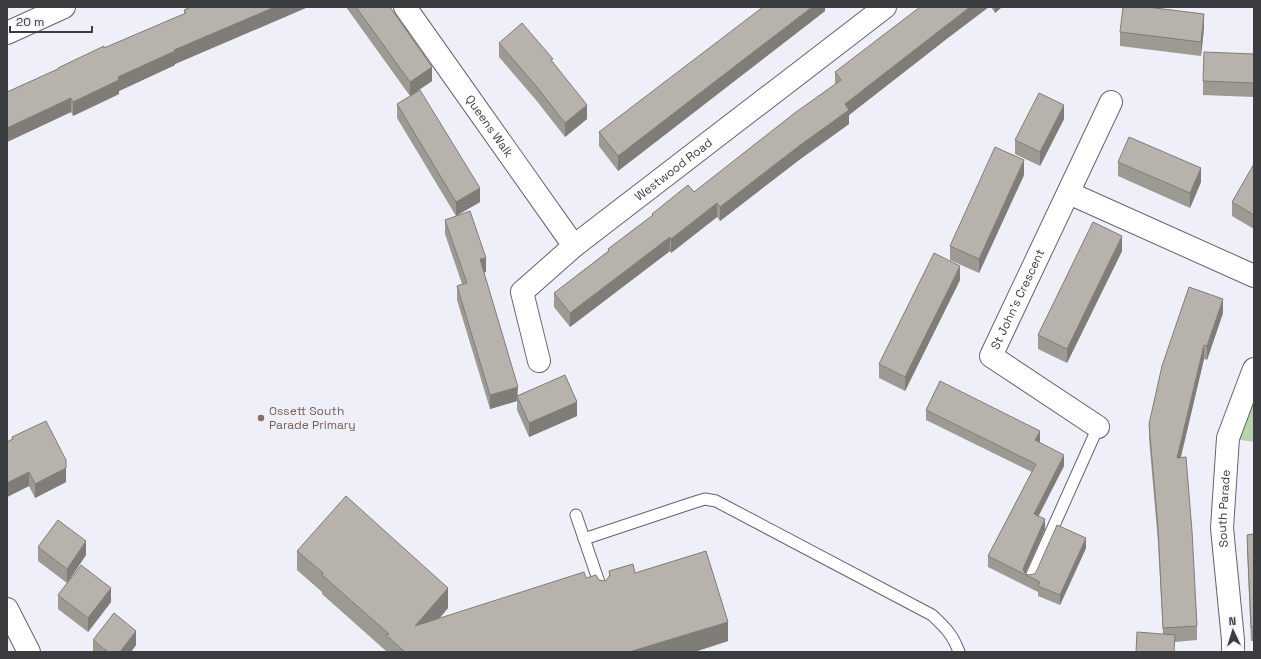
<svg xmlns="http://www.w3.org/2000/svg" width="1261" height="659" viewBox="0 0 1261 659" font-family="'Space Grotesk',sans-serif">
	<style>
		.green { fill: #b6d3ac }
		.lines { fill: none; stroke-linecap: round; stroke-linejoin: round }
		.service-casing { stroke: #63646c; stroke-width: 13 }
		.minor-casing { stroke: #63646c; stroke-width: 24 }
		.tertiary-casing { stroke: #63646c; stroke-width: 24 }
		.service { stroke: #fff; stroke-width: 11 }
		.minor { stroke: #fff; stroke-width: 22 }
		.tertiary { stroke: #fff; stroke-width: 22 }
		.wall { fill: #9d9993 }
		.shaded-wall { fill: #807d78 }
		.building { fill: #b7b2ab; stroke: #807d78 }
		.education-dot { fill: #8d6e63; stroke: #eeeff8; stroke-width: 1.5 }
		.labels { text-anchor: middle; stroke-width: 3; stroke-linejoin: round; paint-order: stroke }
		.street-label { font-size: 12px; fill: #3b3c3f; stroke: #eeeff8 }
		.education-label { font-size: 12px; fill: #785e54; stroke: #eeeff8; text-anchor: start }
	</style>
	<rect width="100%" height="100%" fill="#eeeff8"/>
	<polygon class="green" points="1254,369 1254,442 1228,438"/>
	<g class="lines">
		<defs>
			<g id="service">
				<polyline points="576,515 602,591"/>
				<path d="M584,539L692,503L705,499L716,501L932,615C945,627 953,635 959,652"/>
				<polyline points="1030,579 1098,427"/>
			</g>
			<g id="minor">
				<path id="s1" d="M405,7L574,246"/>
				<polyline points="1069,193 1254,276"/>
				<path id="s2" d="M539,361L522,292L574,246L885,7"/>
				<path id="s3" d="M1098,427L991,356L1111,102"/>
				<polyline points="7,609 29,652"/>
				<path id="s4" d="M1233,652V640L1222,528L1228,438L1254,369"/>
			</g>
			<polyline id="tertiary" points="7,33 64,7"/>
		</defs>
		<use href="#service" class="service-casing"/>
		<use href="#minor" class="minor-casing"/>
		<use href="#tertiary" class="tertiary-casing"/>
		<use href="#service" class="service"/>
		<use href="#minor" class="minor"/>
		<use href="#tertiary" class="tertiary"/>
	</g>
	<g class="wall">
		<polygon points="191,7 308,7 175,64 175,65 119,91 119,94 73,116 71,112 7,142 7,92 58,69 58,68 184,14 184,10"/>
		<polygon points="346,7 390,7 432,81 410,96"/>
		<polygon points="825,7 825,11 618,171 599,146 599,132"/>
		<polygon points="991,7 1002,7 995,13"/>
		<polygon points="1204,28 1201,56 1120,46 1120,32"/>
		<polygon points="944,41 849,115 849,124 799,160 720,221 717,217 671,253 670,251 570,327 554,307 554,293 608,251 608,249 652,216 652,214 694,192 835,84 835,72"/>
		<polygon points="499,43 553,62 587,119 565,137 536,100 499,57"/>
		<polygon points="1254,54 1254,97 1203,95 1203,81"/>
		<polygon points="397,104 480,202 457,215 486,272 484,272 518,396 577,416 529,437 517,410 517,401 490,409 457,300 457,286 462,284 445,234 445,220 456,216 397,118"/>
		<polygon points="1064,119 1040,166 1015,154 1015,140"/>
		<polygon points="1118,162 1201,182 1190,208 1118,176"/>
		<polygon points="1254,164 1254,229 1232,216 1232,202"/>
		<polygon points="1024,175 979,273 950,260 950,246"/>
		<polygon points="1122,251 1067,363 1038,349 1038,335"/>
		<polygon points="960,280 905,391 879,378 879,364"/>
		<polygon points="1223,313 1207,360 1204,359 1181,457 1197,626 1197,640 1175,642 1163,634 1158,542 1149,438 1149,424"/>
		<polygon points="926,410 1040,442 1039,442 1064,466 1038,516 1045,529 1026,574 1028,575 1034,574 1086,548 1060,605 1038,596 1038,592 988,567 988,556 1032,472 926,420"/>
		<polygon points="12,437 66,482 35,498 29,486 7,497 7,442 12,439"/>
		<polygon points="1254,534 1254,641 1251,641 1247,549 1247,535"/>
		<polygon points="38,547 86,555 67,583 38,561"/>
		<polygon points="297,551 448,608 440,618 586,578 605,581 609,576 609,571 635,573 728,641 694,652 386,652 386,651 322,594 322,592 297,570"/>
		<polygon points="58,595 111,602 88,632 58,609"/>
		<polygon points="93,640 136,645 131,652 93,652"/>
	</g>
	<g class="shaded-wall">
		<polygon points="275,7 308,7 175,64 175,65 119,91 119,94 73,116 73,102 118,77 174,50"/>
		<polygon points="812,7 825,7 825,11 618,171 618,156"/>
		<polygon points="970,7 989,7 944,41 849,115 849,124 799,160 720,221 720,207 799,146 845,104 944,27"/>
		<polygon points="995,7 1002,7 995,13"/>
		<polygon points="1204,14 1204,28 1201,56 1201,42"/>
		<polygon points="432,67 432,81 410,96 410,82"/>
		<polygon points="71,98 71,112 7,142 7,128"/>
		<polygon points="587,105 587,119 565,137 565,123"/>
		<polygon points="1064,105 1064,119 1040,166 1040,152"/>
		<polygon points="1024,160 1024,175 979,273 979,259"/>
		<polygon points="1201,168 1201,182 1190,208 1190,193"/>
		<polygon points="480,188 480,202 456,216 456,202"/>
		<polygon points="717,203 717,217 671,253 671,239"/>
		<polygon points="1122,236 1122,251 1067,363 1067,349"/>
		<polygon points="670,237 670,251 570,327 570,313"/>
		<polygon points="486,258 486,272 480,274 480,259"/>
		<polygon points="960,266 960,280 905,391 905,377"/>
		<polygon points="1223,299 1223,313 1207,360 1207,346"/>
		<polygon points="1204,345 1204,359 1177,472 1177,458"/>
		<polygon points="518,387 517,401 490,409 490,395"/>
		<polygon points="577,402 577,416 529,437 529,423"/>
		<polygon points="1040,431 1040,442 1035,450 1035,440"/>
		<polygon points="1064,455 1064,466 1034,525 1034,514"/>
		<polygon points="66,468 66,482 35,498 35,484"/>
		<polygon points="29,472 29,486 7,497 7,483"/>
		<polygon points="1045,519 1045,529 1025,575 1023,569"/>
		<polygon points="1086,538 1086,548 1060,605 1060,595"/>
		<polygon points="86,541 86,555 67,583 67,569"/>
		<polygon points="111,588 111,602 88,632 88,618"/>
		<polygon points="448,588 448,608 415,645 415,626"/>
		<polygon points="728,622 728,641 694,652 629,652"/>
		<polygon points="136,631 136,645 131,652 120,652"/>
	</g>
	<g class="building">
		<polygon points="191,7 275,7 174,50 175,51 118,77 119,80 73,102 71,98 7,128 7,92 58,69 58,68 104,46 104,48 186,13 184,10"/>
		<polygon points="356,7 390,7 432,67 410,82"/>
		<polygon points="763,7 812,7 618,156 599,132"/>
		<polygon points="920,7 970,7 944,27 845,104 849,110 799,146 720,207 717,203 671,239 670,237 570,313 554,293 609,251 608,249 653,215 652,214 688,185 694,192 796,112 841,80 835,72"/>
		<polygon points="1123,7 1147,7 1204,14 1201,42 1120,32"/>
		<polygon points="522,23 553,59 551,60 587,105 565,123 536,86 499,43"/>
		<polygon points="1204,52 1254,54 1254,83 1203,81"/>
		<polygon points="420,90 480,188 456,202 397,104"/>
		<polygon points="1039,93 1064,105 1040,152 1015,140"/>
		<polygon points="1129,137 1201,168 1190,193 1118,162"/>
		<polygon points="995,147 1024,160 979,259 950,246"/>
		<polygon points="1254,164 1254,215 1232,202"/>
		<polygon points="470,211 486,258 480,259 518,387 490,395 457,286 467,283 445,220"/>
		<polygon points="1093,222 1122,236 1067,349 1038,335"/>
		<polygon points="934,253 960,266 905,377 879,364"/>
		<polygon points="1189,287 1223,299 1207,346 1204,345 1177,458 1186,457 1192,531 1197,626 1163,628 1158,528 1149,424 1162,366"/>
		<polygon points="565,375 577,402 529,423 517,396"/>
		<polygon points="940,381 1040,431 1035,440 1064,455 1034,514 1045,519 1023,569 1024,572 1028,575 1034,574 1036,572 1057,525 1086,538 1060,595 1038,586 1040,582 988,556 1036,464 926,410"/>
		<polygon points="46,421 66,460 66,468 35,484 29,472 7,483 7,442 13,439 12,437"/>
		<polygon points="346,496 448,588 415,626 584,572 586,578 596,575 599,580 605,581 610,576 609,571 633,564 635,573 706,551 728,622 629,652 405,652 386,635 389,634 322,575 323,573 297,551"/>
		<polygon points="58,520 86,541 67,569 38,547"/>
		<polygon points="1254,534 1254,627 1251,627 1247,535"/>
		<polygon points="81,565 111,588 88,618 58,595"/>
		<polygon points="114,613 136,631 120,652 108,652 93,640"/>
		<polygon points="1137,632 1175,635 1174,652 1136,652"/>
	</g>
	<circle class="education-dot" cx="261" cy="418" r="4"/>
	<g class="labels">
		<g class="street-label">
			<text dy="4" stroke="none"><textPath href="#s1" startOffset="146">Queens Walk</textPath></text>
			<text dy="4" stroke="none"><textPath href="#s2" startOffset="266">Westwood Road</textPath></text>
			<text dy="4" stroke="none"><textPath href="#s3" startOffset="191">St John's Crescent</textPath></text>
			<text dy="4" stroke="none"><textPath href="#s4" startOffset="144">South Parade</textPath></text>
		</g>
		<g class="education-label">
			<text x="269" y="415">Ossett South<tspan x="269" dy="14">Parade Primary</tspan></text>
		</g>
	</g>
	<rect width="1261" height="659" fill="none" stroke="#3b3c3f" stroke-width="16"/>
	<g transform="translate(1233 631) rotate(356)" stroke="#eeeff8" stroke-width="3" paint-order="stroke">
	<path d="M0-3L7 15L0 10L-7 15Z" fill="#3b3c3f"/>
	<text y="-6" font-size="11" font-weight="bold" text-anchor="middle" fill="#3b3c3f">N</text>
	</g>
	<path d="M10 26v6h82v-6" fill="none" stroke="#3b3c3f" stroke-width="2"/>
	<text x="16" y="26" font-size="12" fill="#3b3c3f" stroke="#eeeff8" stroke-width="3" paint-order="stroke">20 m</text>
</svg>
